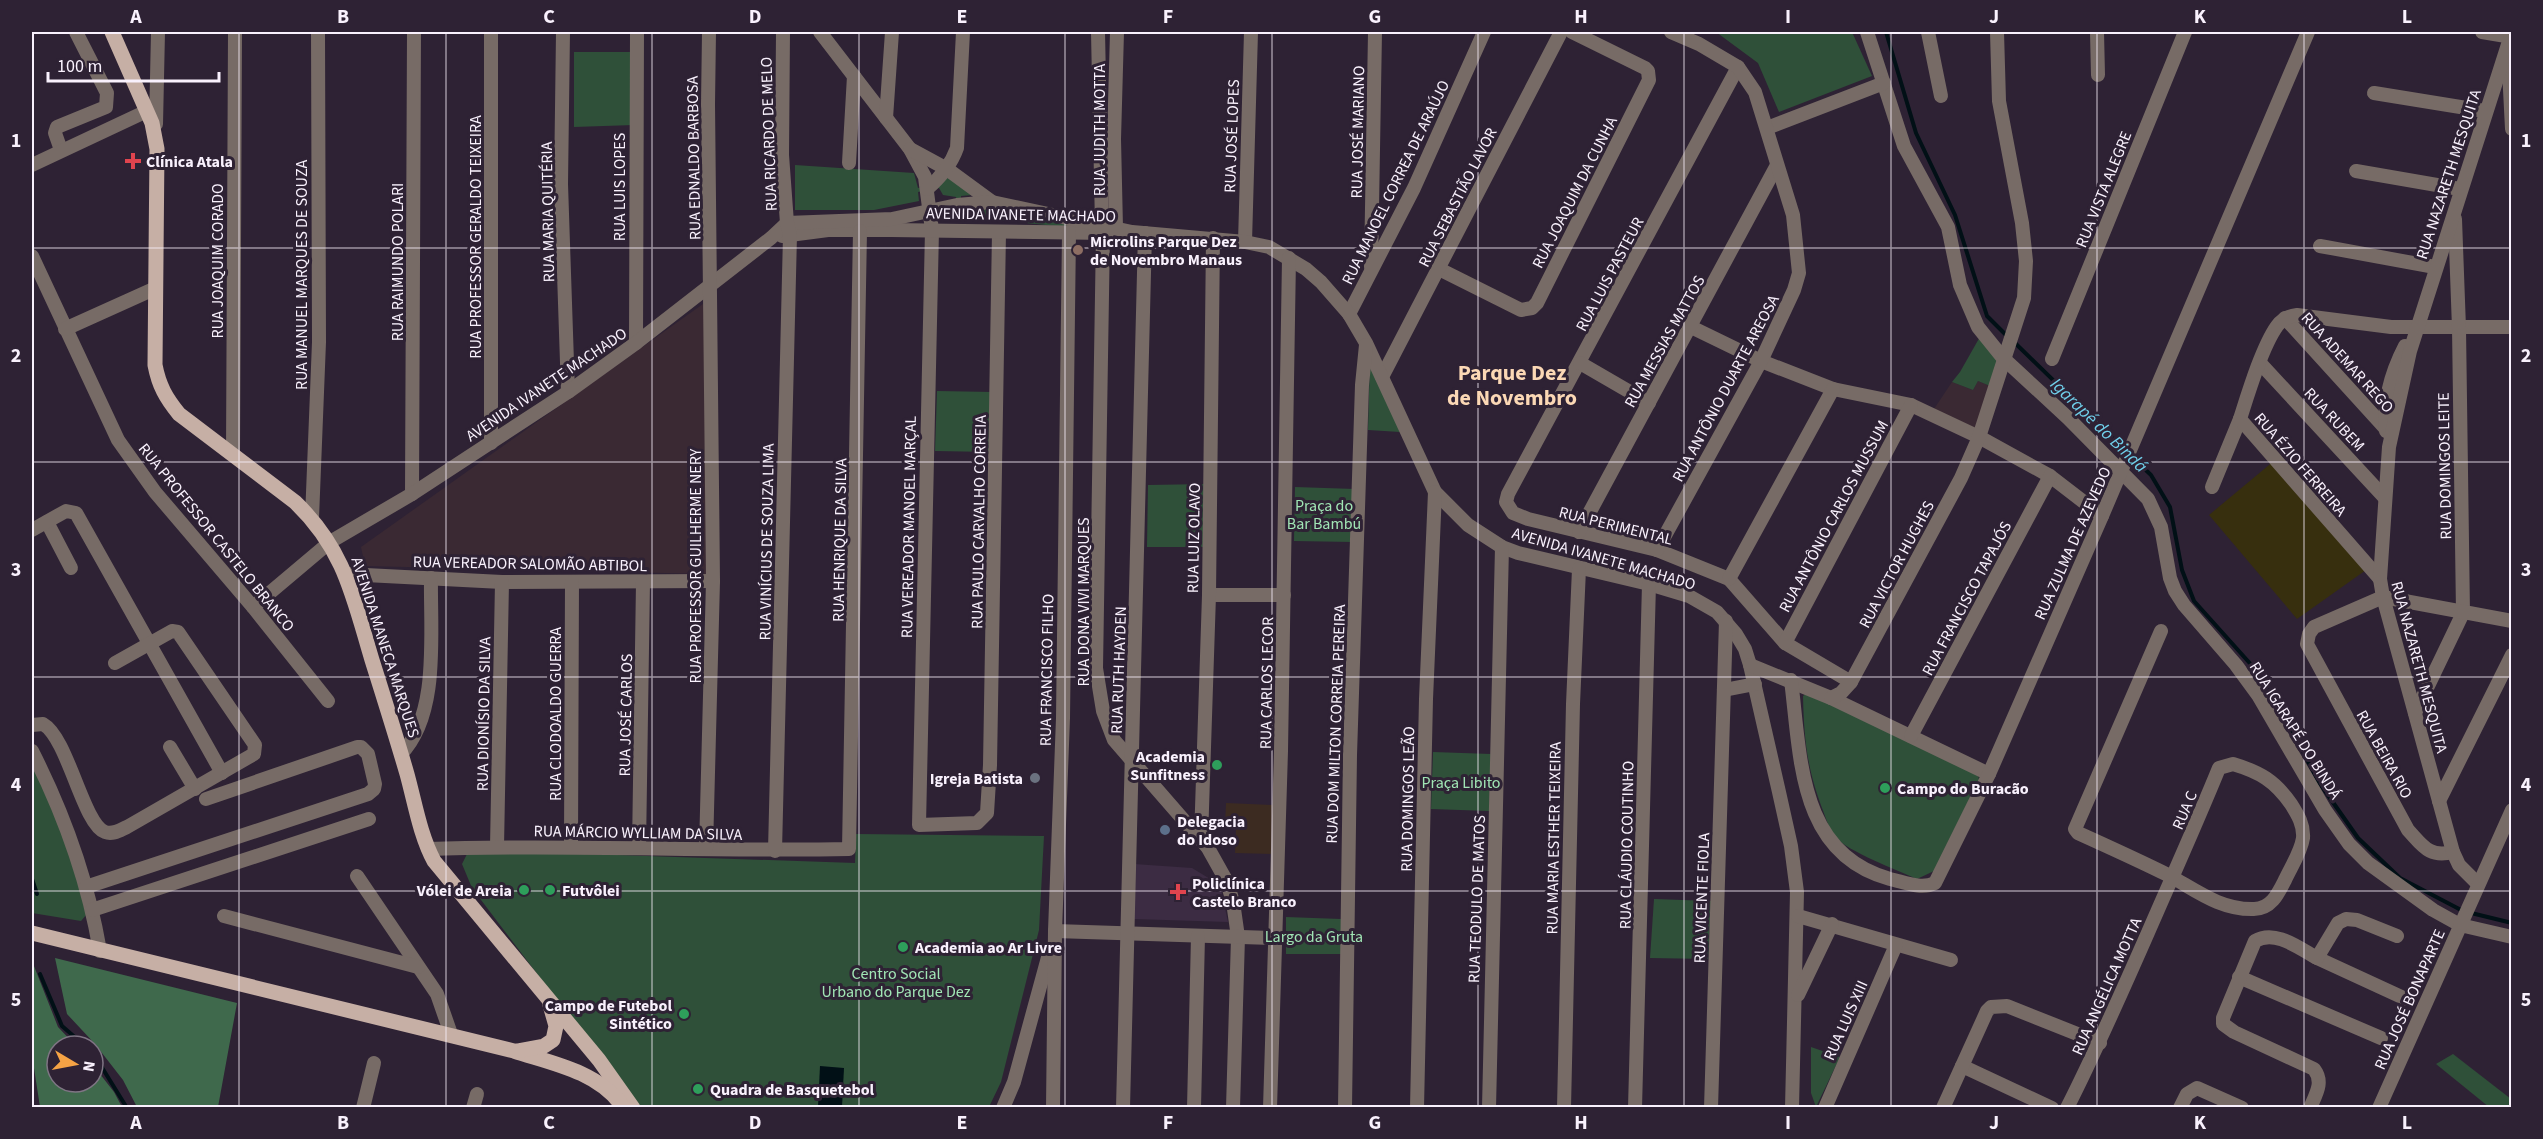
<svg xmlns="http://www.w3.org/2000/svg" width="2543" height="1139" viewBox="0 0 2543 1139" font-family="'Source Sans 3',sans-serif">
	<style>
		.commercial { fill: #3c2b21 }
		.built { fill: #3c2c43 }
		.education { fill: #3a2933 }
		.green { fill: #2f5039 }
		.forest { fill: #3f694c }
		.sand { fill: #372f0e }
		.water { fill: #011016 }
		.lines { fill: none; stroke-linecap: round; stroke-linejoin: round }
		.stream { stroke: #011016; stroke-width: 4 }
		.minor { stroke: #776b66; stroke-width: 14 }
		.major { stroke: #c6afa5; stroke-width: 15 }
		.grid { fill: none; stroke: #f9f1fd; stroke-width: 1.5; stroke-opacity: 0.55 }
		.health-dot { fill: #e0444e; stroke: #2e2234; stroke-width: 2 }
		.education-dot { fill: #8d6e63; stroke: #2e2234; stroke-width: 2 }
		.leisure-dot { fill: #2e9e5b; stroke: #2e2234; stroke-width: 2 }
		.worship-dot { fill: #6b7280; stroke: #2e2234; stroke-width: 2 }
		.service-dot { fill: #5c6f8a; stroke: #2e2234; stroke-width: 2 }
		.labels { text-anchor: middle; stroke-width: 6; stroke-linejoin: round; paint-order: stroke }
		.street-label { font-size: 16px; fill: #f9f1fd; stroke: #2e2234 }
		.poi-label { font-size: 16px; font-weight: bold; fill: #f9f1fd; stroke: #2e2234; text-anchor: start }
		.park-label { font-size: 16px; fill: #a1e6b5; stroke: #2e2234 }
		.water-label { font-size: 18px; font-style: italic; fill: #70d0eb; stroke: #2e2234 }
		.district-label { font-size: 22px; font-weight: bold; fill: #fbd8b5; stroke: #2e2234 }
		.neatline { fill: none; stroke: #f9f1fd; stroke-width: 2 }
		.grid-label { font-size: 20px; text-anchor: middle; font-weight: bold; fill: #f9f1fd }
	</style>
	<rect width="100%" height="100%" fill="#2e2234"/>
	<polygon class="commercial" points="1226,803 1274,805 1272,854 1235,853 1236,827 1225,826"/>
	<polygon class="built" points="1134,864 1192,868 1220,885 1228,922 1134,919"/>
	<g class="education">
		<polygon points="710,299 706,574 365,566 361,547"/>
		<polygon points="1978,381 1990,386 1975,428 1934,409 1952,382 1973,390"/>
	</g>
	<g class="green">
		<polygon points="1716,32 1852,32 1872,76 1779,112 1758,63"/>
		<polygon points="574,52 635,52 634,125 574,127"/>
		<polygon points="795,165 914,173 918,188 939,185 947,175 983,194 961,196 961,205 1024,209 1077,228 947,215 948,209 958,205 956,197 943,195 939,188 918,192 919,201 874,210 795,210"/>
		<path d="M1981,335C1999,356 2000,360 1990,386L1978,381L1973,390L1952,382L1960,372Z"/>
		<polygon points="1370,358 1400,432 1368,430"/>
		<polygon points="937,391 993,392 992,452 935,451"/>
		<polygon points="1207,484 1205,547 1147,547 1148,485"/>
		<polygon points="1295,487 1355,489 1353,542 1294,541"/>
		<path d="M1810,691L1978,774L1979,780L1934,871L1917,879C1897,870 1849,852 1835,837C1829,829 1826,818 1822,808C1807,768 1804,739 1803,696Z"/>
		<polygon points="1433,752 1491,754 1489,811 1431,809"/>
		<polygon points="32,765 58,820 88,906 87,914 81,921 32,913"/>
		<polygon points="856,834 1044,836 1039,930 1001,1082 989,1107 638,1107 472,888 462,864 469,850 855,863"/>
		<polygon points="1654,899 1711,901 1708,959 1650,958"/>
		<polygon points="1286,917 1341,919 1341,954 1286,954"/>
		<polygon points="1811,1047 1840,1057 1816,1107 1811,1093"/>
		<polygon points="2453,1054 2511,1099 2511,1107 2489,1107 2436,1064"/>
	</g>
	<g class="forest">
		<polygon points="55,958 237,1003 218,1107 137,1107 123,1080 95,1044 67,1014"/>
		<polygon points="32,961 58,1027 76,1046 57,1046 57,1082 93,1082 93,1065 114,1092 122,1107 40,1107 32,1055"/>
	</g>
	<polygon class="sand" points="2275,460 2366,570 2297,619 2209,515"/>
	<polygon class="water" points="820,1066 844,1068 842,1107 818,1107"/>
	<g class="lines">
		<g class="stream">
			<polyline points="1886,32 1916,133 1955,215 1987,316 2008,337"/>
			<polyline points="2014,342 2127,452"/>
			<polyline points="2132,457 2151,475 2170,507 2182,570 2194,601 2255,669 2288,722 2318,781 2358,838 2400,878 2463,911 2512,923"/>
			<polyline points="32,879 37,894"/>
			<polyline points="40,974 62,1026 85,1046"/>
			<polyline points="93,1053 127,1108"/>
		</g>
		<g class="minor">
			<polyline points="491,32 491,443"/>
			<polyline points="563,32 561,184 568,392"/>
			<polyline points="820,32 910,149 925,177 932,230 919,825 977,823 987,813 990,765 999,232"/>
			<polyline points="1098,32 1102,226"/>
			<polyline points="1867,32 1904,146 1948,227 1960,285 1978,327 2003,358 2068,418 2148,499 2161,527 2170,578 2175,591 2184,605 2236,665 2258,695 2325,810 2349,844 2368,863 2433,910 2460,925 2512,937"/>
			<polyline points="1928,32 1941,96"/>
			<polyline points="2097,32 2098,75"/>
			<polyline points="2482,32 2512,37"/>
			<polyline points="2508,50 2512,129"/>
			<polyline points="1738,67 1508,494 1506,502 1513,513 1528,519 1657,550 1729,579 1785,643 1851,682"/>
			<polyline points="2374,93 2485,111"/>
			<polyline points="886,118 892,32"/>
			<polyline points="156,124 158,32"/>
			<polyline points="1767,128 1884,83"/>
			<polyline points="910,149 947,169 992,202"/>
			<polyline points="61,150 55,133 57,127 106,107 107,93 76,32"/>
			<polyline points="849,163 854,76"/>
			<polyline points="32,165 147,111"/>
			<polyline points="2356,171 2460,189"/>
			<path d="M927,189C941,177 951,165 957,148L963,32"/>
			<polyline points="1116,228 1114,139 1117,32"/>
			<polyline points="1103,233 1096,668 1103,711 1114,740 1208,848 1227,882 1233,902 1238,937 1233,1108"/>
			<polyline points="782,236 828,230 891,230 1107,233"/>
			<polyline points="1245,242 1251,32"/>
			<polyline points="2320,246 2435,267"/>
			<polyline points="32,256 118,440 155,492 253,607 328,701"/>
			<polyline points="1371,267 1375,32"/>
			<polyline points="1439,269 1521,310 1532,308 1537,303 1649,80 1648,71 1645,68 1572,32"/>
			<polyline points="1349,314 1414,188 1484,32"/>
			<polyline points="2285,318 2386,429"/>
			<polyline points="1691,327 1761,361 1833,389 1911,405 1979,437 2050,476 2102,516"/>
			<polyline points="65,329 156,288"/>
			<polyline points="636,343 637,32"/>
			<polyline points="2052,359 2185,32"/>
			<polyline points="1580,363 1649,403"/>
			<polyline points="2260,363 2385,498"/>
			<polyline points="1382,377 1561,32"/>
			<path d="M2386,431C2383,400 2391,373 2405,346"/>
			<polyline points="233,454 235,32"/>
			<polyline points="2212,487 2240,419"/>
			<polyline points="412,494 414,32"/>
			<polyline points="312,518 319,342 318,32"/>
			<polyline points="47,522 71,568"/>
			<polyline points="32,530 66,511 76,513 222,773"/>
			<polyline points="1579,532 1777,165"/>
			<polyline points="1657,550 1761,361 1794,290 1799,273 1793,215 1755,92 1738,67 1699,44 1671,32"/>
			<polyline points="346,574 502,582 713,581"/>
			<polyline points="1729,579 1833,389"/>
			<path d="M2380,579L2240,419C2248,394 2262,347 2277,326C2282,319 2288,316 2297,315L2391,327H2512"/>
			<polyline points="1209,595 1284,595"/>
			<polyline points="253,607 330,542 412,494 568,392 636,343 771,238 787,223 892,219 957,205 992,202 1132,232 1245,242 1269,247 1306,269 1321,282 1349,314 1366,343 1435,492 1468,525 1502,547 1518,553 1649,584 1689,596 1717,612 1736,634 1745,649 1750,665 1779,792 1791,846 1797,892 1792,1108"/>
			<polyline points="1785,643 1911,405"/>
			<polyline points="1750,665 1831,698 1989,774"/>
			<path d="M1791,680C1801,758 1798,854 1890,879C1904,882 1921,890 1935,883L1989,774L2102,516L2308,32"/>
			<polyline points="1724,690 1755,684"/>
			<polyline points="1831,698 1841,693 1851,682 1961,478 1979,437 2024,298 2026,261 2022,223 1999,101 1997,32"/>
			<polyline points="2415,713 2463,613 2459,328 2455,219"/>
			<path d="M32,725L43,724C68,738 83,824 105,832C113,835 120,830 127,827L254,754L255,745L178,632L172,631L115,663"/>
			<polyline points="1911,736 2050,476"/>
			<polyline points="170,747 195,789"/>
			<path d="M32,751C64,814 88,881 100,951"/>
			<path d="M401,754C440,714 430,632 431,578"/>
			<polyline points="2439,801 2512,655"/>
			<polyline points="1201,839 1209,595 1213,238"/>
			<polyline points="571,846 572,582"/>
			<polyline points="497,847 502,582"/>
			<polyline points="639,848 643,582"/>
			<path d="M428,849C568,844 708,852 849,849L860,231"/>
			<polyline points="706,849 713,581 708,104 709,32"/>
			<polyline points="775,851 790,235 787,223 782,155 783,32"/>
			<path d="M2453,852C2429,858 2423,846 2408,830L2307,644L2309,634L2314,627L2383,597L2512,621"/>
			<polyline points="357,876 437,994 451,1034"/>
			<polyline points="2478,884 2459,865 2453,852 2383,597 2380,579 2389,447 2410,351 2512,32"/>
			<polyline points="86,887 368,794 374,789 375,784 368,754 361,747 357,747 206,799"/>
			<polyline points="92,910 369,819"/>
			<polyline points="224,916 418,967"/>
			<polyline points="1798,916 1951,960"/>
			<polyline points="1055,931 1275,938"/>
			<polyline points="2317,958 2406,999"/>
			<polyline points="2239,977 2381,1038"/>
			<polyline points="1798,995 1832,924"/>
			<polyline points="1962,1066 2052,1108"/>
			<polyline points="363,1108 374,1063"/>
			<polyline points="473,1108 477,1094"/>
			<polyline points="1003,1108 1014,1082 1050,950"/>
			<polyline points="1053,1108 1055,931 1063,718 1069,232"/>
			<polyline points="1123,1108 1145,233"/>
			<polyline points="1194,1108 1198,936"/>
			<polyline points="1270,1108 1281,751 1289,258"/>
			<polyline points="1345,1108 1350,755 1362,385 1366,345"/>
			<polyline points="1417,1108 1426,699 1435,492"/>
			<polyline points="1489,1108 1502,547"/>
			<polyline points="1564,1108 1573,704 1579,569"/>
			<polyline points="1635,1108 1649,584"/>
			<polyline points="1711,1108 1726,621"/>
			<polyline points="1825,1108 1896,945"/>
			<polyline points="1943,1108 1987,1011 1991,1007 2007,1006 2100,1043"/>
			<path d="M2067,1108C2100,1043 2128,978 2157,912C2178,864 2199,817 2219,768L2233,764C2260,772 2275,781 2291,804C2298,815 2304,825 2303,838C2301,852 2291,867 2285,880C2278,894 2271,909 2254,909C2221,910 2197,891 2170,876C2140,861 2109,847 2078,833L2075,829L2161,631"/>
			<polyline points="2180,1108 2187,1094 2197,1088 2242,1108"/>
			<path d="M2310,1108C2316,1094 2324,1082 2314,1069L2234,1032L2223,1024V1018L2255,941C2275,929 2299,948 2317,958L2338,923L2346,919L2357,920L2397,936"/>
			<polyline points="2379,1108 2512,810"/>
		</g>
		<g class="major">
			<path d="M112,32L152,123L157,149L155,365C159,386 166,398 179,414L295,502C345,550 353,597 372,660C384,698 396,736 407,774C415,803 420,835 434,861L599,1060L633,1108"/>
			<path d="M32,933L514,1051C551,1063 596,1071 621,1104"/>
			<polyline points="517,1051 544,1046 553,1040 556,1026 550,1005"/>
		</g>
	</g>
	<path class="grid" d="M239,32V1108M446,32V1108M652,32V1108M859,32V1108M1065,32V1108M1272,32V1108M1478,32V1108M1684,32V1108M1891,32V1108M2097,32V1108M2304,32V1108M32,248H2512M32,462H2512M32,677H2512M32,891H2512"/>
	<g class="health-dot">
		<path d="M130 152h6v6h6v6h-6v6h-6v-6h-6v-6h6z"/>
		<path d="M1175 883h6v6h6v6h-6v6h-6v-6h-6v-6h6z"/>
	</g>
	<circle class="education-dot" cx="1078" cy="250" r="6"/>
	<g class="leisure-dot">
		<circle cx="1217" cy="765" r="6"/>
		<circle cx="1885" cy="788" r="6"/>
		<circle cx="524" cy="890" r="6"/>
		<circle cx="550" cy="890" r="6"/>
		<circle cx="903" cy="947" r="6"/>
		<circle cx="684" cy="1014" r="6"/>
		<circle cx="698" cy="1089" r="6"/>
	</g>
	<circle class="worship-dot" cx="1035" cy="778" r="6"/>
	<circle class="service-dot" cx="1165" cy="830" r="6"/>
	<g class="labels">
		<g class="street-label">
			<text transform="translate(1099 130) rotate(-90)" y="6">RUA JUDITH MOTTA</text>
			<text transform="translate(1357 132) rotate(-89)" y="6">RUA JOSÉ MARIANO</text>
			<text transform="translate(768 134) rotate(-92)" y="6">RUA RICARDO DE MELO</text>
			<text transform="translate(1231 136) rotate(-88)" y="6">RUA JOSÉ LOPES</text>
			<text transform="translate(693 158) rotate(-91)" y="6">RUA EDNALDO BARBOSA</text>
			<text transform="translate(2448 174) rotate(-72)" y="6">RUA NAZARETH MESQUITA</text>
			<text transform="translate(1395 182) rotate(-64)" y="6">RUA MANOEL CORREA DE ARAÚJO</text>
			<text transform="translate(619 187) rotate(-90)" y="6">RUA LUIS LOPES</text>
			<text transform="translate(2103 189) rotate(-68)" y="6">RUA VISTA ALEGRE</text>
			<text transform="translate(1574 192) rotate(-63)" y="6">RUA JOAQUIM DA CUNHA</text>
			<text transform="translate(1457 197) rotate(-63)" y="6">RUA SEBASTIÃO LAVOR</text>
			<text transform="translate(547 212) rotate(-91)" y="6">RUA MARIA QUITÉRIA</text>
			<text transform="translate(1021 214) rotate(1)" y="6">AVENIDA IVANETE MACHADO</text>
			<text transform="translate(475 237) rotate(-90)" y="6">RUA PROFESSOR GERALDO TEIXEIRA</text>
			<text transform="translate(217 261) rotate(-90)" y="6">RUA JOAQUIM CORADO</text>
			<text transform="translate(397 262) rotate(-90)" y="6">RUA RAIMUNDO POLARI</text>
			<text transform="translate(1609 274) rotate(-62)" y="6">RUA LUIS PASTEUR</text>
			<text transform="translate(301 275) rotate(-90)" y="6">RUA MANUEL MARQUES DE SOUZA</text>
			<text transform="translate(1664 341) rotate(-61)" y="6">RUA MESSIAS MATTOS</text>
			<text transform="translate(2348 362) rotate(48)" y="6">RUA ADEMAR REGO</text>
			<text transform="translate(546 384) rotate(-34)" y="6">AVENIDA IVANETE MACHADO</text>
			<text transform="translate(1725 388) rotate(-62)" y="6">RUA ANTÔNIO DUARTE AREOSA</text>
			<text transform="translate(2335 419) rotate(47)" y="6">RUA RUBEM</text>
			<text transform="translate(2301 464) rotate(49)" y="6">RUA ÉZIO FERREIRA</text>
			<text transform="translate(2444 466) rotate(-91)" y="6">RUA DOMINGOS LEITE</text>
			<text transform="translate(1833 516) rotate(-62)" y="6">RUA ANTÔNIO CARLOS MUSSUM</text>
			<text transform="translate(978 522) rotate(-89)" y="6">RUA PAULO CARVALHO CORREIA</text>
			<text transform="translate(1616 525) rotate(14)" y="6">RUA PERIMENTAL</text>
			<text transform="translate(908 527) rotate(-89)" y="6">RUA VEREADOR MANOEL MARÇAL</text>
			<text transform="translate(217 537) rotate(51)" y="6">RUA PROFESSOR CASTELO BRANCO</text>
			<text transform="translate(1193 538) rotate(-89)" y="6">RUA LUIZ OLAVO</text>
			<text transform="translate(839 540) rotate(-89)" y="6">RUA HENRIQUE DA SILVA</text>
			<text transform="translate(766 542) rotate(-89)" y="6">RUA VINÍCIUS DE SOUZA LIMA</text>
			<text transform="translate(2072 543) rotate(-66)" y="6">RUA ZULMA DE AZEVEDO</text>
			<text transform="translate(1604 558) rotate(16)" y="6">AVENIDA IVANETE MACHADO</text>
			<text transform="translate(530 563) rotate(1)" y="6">RUA VEREADOR SALOMÃO ABTIBOL</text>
			<text transform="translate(1896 564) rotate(-62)" y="6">RUA VICTOR HUGHES</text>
			<text transform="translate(695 566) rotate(-90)" y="6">RUA PROFESSOR GUILHERME NERY</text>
			<text transform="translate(1966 598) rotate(-62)" y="6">RUA FRANCISCO TAPAJÓS</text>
			<text transform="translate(1083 602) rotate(-90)" y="6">RUA DONA VIVI MARQUES</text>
			<text transform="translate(386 647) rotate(72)" y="6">AVENIDA MANECA MARQUES</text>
			<text transform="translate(2420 667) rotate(75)" y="6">RUA NAZARETH MESQUITA</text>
			<text transform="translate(1046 670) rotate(-89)" y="6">RUA FRANCISCO FILHO</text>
			<text transform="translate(1118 670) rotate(-88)" y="6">RUA RUTH HAYDEN</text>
			<text transform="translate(1266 683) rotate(-89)" y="6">RUA CARLOS LECOR</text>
			<text transform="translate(483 714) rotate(-89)" y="6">RUA DIONÍSIO DA SILVA</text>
			<text transform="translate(555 714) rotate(-90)" y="6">RUA CLODOALDO GUERRA</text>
			<text transform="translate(625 715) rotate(-89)" y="6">RUA JOSÉ CARLOS</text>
			<text transform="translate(1335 724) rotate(-88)" y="6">RUA DOM MILTON CORREIA PEREIRA</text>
			<text transform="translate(2296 730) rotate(58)" y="6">RUA IGARAPÉ DO BINDÁ</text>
			<text transform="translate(2385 754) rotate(61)" y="6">RUA BEIRA RIO</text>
			<text transform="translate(1407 799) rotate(-89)" y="6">RUA DOMINGOS LEÃO</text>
			<text transform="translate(2184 810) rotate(-67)" y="6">RUA C</text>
			<text transform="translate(638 832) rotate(1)" y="6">RUA MÁRCIO WYLLIAM DA SILVA</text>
			<text transform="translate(1553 838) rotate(-89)" y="6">RUA MARIA ESTHER TEIXEIRA</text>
			<text transform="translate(1626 845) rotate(-89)" y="6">RUA CLÁUDIO COUTINHO</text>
			<text transform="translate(1701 898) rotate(-88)" y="6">RUA VICENTE FIOLA</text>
			<text transform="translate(1476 899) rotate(-88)" y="6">RUA TEODULO DE MATOS</text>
			<text transform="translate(2106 986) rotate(-66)" y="6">RUA ANGÉLICA MOTTA</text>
			<text transform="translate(2409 999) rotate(-66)" y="6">RUA JOSÉ BONAPARTE</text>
			<text transform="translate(1845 1020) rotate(-66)" y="6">RUA LUIS XIII</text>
		</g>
		<g class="poi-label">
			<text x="146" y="167">Clínica Atala</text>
			<text x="1090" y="247">Microlins Parque Dez<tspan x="1090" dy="18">de Novembro Manaus</tspan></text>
			<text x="1205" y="762" text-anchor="end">Academia<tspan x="1205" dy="18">Sunfitness</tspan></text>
			<text x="1023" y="784" text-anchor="end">Igreja Batista</text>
			<text x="1897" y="794">Campo do Buracão</text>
			<text x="1177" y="827">Delegacia<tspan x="1177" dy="18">do Idoso</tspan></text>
			<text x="1192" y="889">Policlínica<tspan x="1192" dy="18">Castelo Branco</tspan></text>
			<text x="512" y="896" text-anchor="end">Vólei de Areia</text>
			<text x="562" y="896">Futvôlei</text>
			<text x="915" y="953">Academia ao Ar Livre</text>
			<text x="672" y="1011" text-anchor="end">Campo de Futebol<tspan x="672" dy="18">Sintético</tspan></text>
			<text x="710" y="1095">Quadra de Basquetebol</text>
		</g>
		<g class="park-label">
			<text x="1324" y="511">Praça do<tspan x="1324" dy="18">Bar Bambú</tspan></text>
			<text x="1461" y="788">Praça Libito</text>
			<text x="1314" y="942">Largo da Gruta</text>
			<text x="896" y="979">Centro Social<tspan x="896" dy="18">Urbano do Parque Dez</tspan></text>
		</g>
		<g class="water-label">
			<text transform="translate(2099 425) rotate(44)" y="6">Igarapé do Bindá</text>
		</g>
		<g class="district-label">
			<text x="1512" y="380">Parque Dez<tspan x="1512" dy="25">de Novembro</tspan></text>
		</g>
	</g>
	<rect width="2543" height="1139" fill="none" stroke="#2e2234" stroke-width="66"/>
	<g transform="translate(75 1064) rotate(100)"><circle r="28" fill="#2e2234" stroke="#7f7584" stroke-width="1.5"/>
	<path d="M0-4.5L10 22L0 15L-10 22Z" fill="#f5a345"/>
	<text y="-9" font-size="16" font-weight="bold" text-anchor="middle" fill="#f9f1fd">N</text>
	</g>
	<path d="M48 72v9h171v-9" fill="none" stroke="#f9f1fd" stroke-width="3"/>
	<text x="57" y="72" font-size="18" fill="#f9f1fd" stroke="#2e2234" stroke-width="4.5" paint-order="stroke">100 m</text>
	<rect x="33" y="33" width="2477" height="1073" class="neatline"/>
	<g class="grid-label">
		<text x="136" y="23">A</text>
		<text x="343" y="23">B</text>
		<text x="549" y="23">C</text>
		<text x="755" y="23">D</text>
		<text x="962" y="23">E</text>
		<text x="1168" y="23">F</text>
		<text x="1375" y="23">G</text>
		<text x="1581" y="23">H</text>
		<text x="1788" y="23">I</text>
		<text x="1994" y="23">J</text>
		<text x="2200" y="23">K</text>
		<text x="2407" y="23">L</text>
		<text x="16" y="147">1</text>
		<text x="2526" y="147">1</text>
		<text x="16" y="362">2</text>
		<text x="2526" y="362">2</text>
		<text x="16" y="576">3</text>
		<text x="2526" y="576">3</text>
		<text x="16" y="791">4</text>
		<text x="2526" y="791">4</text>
		<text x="16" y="1006">5</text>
		<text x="2526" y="1006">5</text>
		<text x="136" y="1129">A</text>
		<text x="343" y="1129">B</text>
		<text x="549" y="1129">C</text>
		<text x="755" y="1129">D</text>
		<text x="962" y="1129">E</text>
		<text x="1168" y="1129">F</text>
		<text x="1375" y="1129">G</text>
		<text x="1581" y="1129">H</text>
		<text x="1788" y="1129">I</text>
		<text x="1994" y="1129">J</text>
		<text x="2200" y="1129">K</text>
		<text x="2407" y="1129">L</text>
	</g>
</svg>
